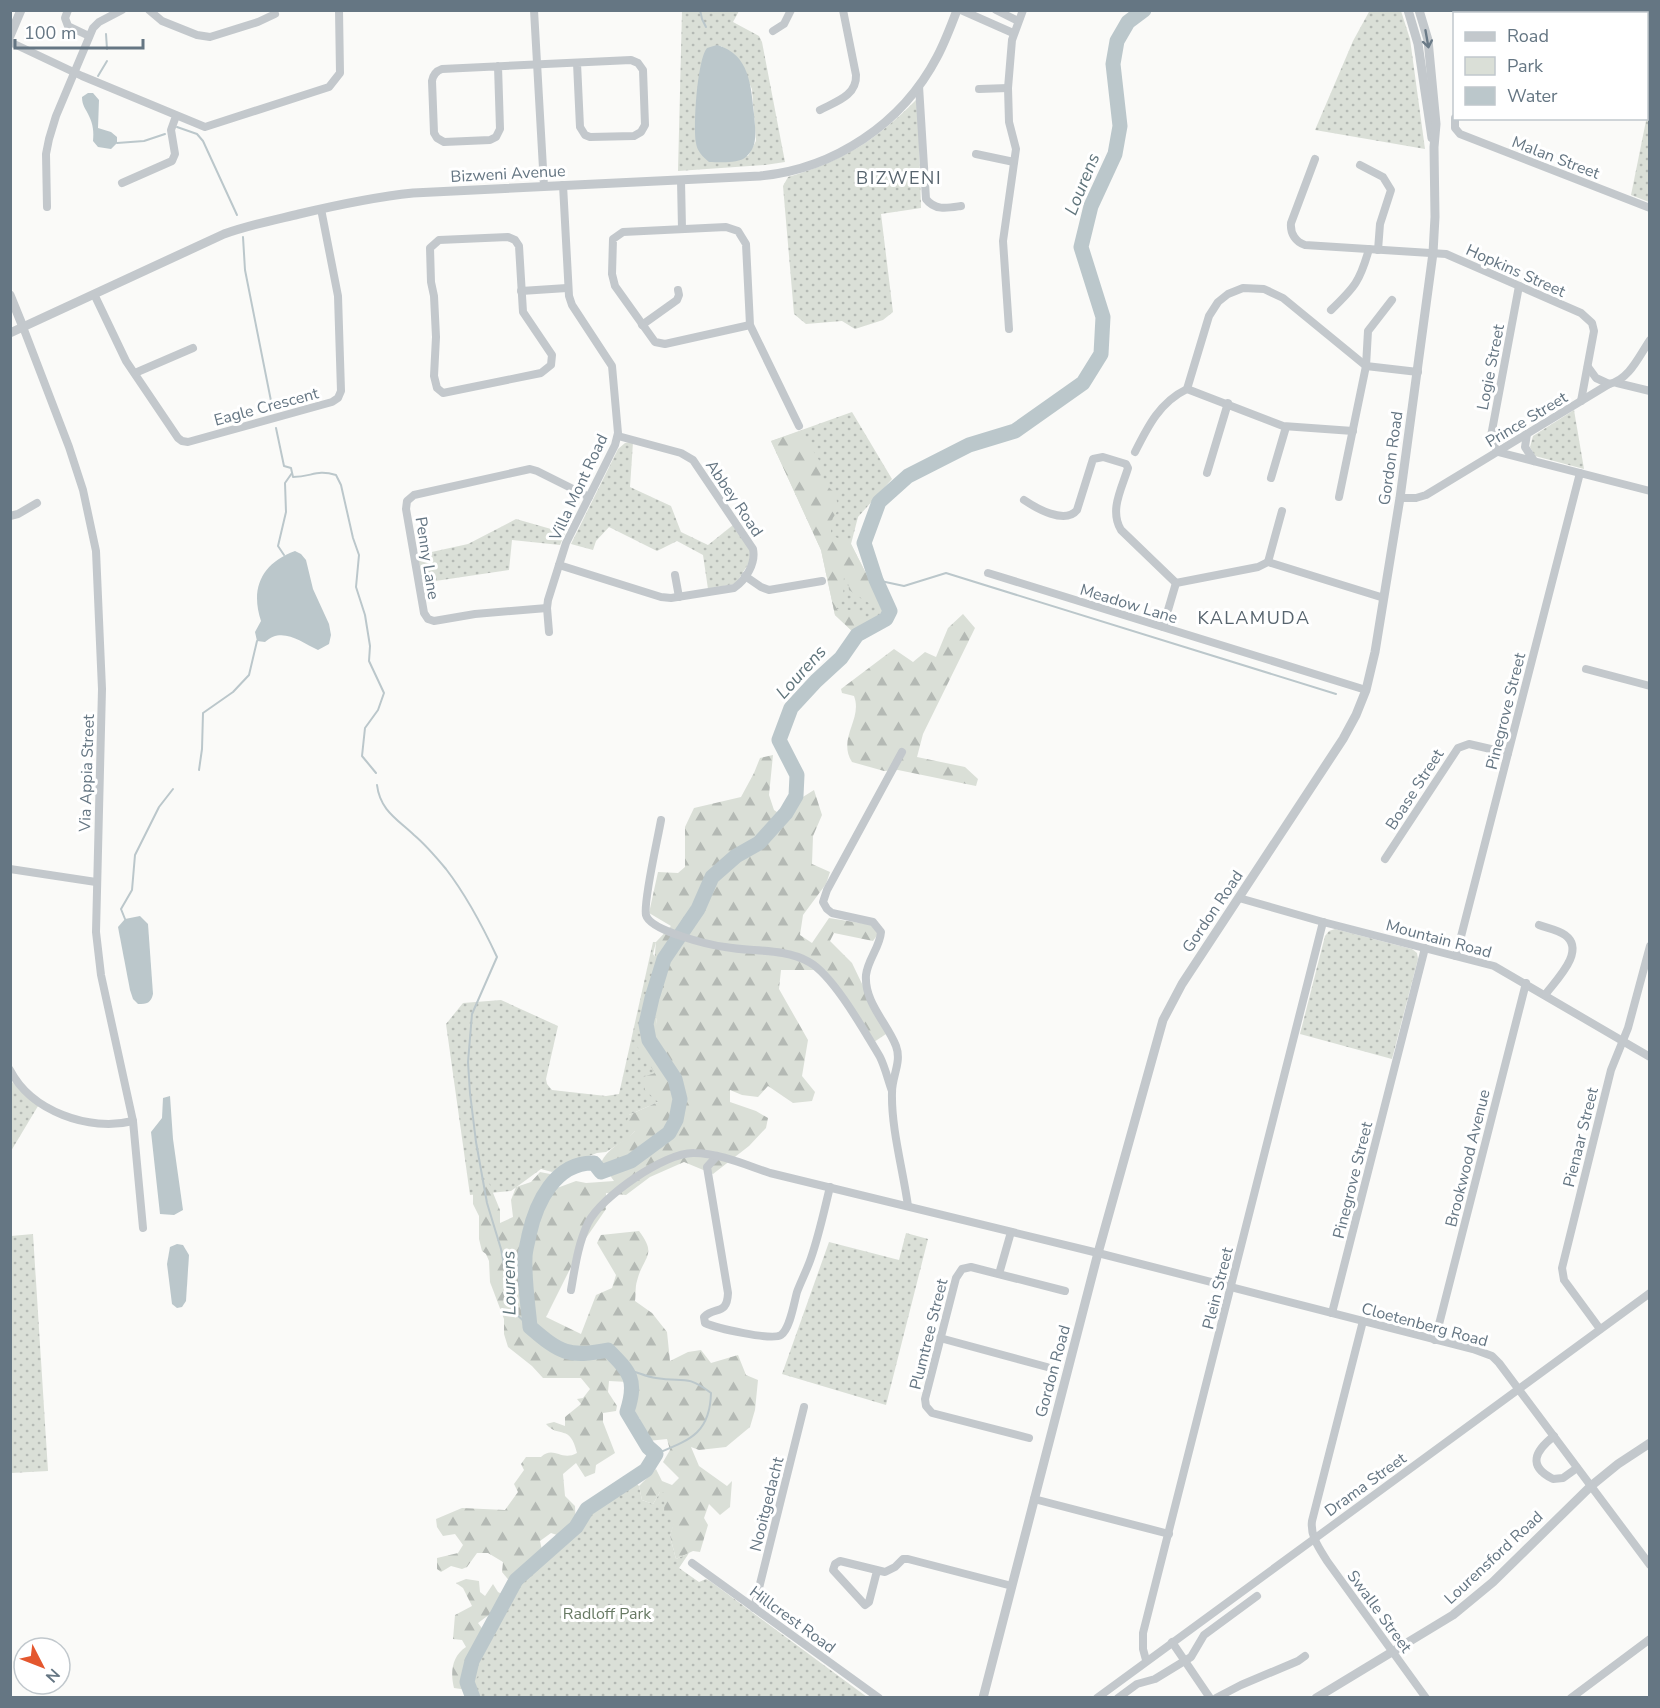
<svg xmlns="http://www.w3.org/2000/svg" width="1660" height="1708" viewBox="0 0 1660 1708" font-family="'Nunito Sans',sans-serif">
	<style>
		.built { fill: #e8e9e9 }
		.green { fill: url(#green-dots); fill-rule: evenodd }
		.forest { fill: url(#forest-firs) }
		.water { fill: #bbc7cb }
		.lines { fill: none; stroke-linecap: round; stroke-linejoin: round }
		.stream { stroke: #bbc7cb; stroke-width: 2 }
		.river { stroke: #bbc7cb; stroke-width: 15 }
		.minor { stroke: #c3c8cc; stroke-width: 8 }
		.tertiary { stroke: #c3c8cc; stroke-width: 9 }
		.oneway { stroke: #6a7a87 }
		.labels { text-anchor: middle; stroke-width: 6; stroke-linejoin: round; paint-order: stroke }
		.street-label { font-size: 16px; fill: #657683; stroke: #fff }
		.park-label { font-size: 16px; fill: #687a64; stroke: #fff }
		.neighbourhood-label { font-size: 18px; letter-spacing: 1.5px; fill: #57646e; stroke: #fff }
		.water-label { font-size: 18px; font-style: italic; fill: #60757c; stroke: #fff }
	</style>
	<defs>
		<pattern id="green-dots" width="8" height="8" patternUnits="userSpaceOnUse" patternTransform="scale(1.5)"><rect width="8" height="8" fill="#dadfd7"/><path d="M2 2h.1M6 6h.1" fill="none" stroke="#b4b9b4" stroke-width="1.8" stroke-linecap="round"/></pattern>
		<pattern id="forest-firs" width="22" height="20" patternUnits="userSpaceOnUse" patternTransform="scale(1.5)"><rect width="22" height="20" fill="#dadfd7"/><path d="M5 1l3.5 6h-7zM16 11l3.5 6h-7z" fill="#b4b9b4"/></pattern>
	</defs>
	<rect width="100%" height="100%" fill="#fafaf8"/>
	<polygon class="built" points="1500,11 1649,11 1649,65 1647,64 1646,14 1508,14"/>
	<g class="green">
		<polygon points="1370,10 1401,11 1410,39 1425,149 1315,130 1353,41"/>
		<path d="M682,11H739L733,22L759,36L762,42L785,162L765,165L678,171ZM721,46L736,56L752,89L756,141L748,156L696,143V114L698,95Z"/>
		<path d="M916,100L918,102L921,208L881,214L893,312L883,320L855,329L842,321L806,324L794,314L783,186L788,177C843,161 875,141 916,100Z"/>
		<polygon points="1649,106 1650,202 1649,202 1631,195"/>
		<polygon points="1574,410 1584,469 1535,456 1530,447 1533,436"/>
		<polygon points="852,412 892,479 858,517 851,544 881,603 884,613 868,625 852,631 835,615 821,550 771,441"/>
		<polygon points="630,442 633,442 630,487 671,506 681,532 708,545 733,525 750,550 750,561 737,582 733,584 708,589 703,555 677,541 657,551 609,527 596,541 593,550 571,544 618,449 625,443"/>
		<polygon points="516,519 565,533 560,545 512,540 509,570 422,583 418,555 468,544"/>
		<polygon points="1335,929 1412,949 1417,953 1418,959 1392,1059 1300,1034 1325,936 1329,931"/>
		<polygon points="653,942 656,942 653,954 669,976 655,1011 657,1024 655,1073 658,1102 629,1115 636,1130 627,1139 606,1152 597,1153 562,1166 552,1172 541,1169 511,1191 470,1195 446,1024 463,1003 501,1000 558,1026 546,1079 547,1084 552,1090 606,1096 619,1094"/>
		<polygon points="11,1081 38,1106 11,1151"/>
		<polygon points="906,1233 928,1239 886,1405 782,1374 829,1242 899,1260"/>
		<polygon points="33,1234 48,1471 11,1473 11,1236"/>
		<polygon points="633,1480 639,1486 642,1500 653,1504 660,1492 665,1492 676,1518 670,1536 676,1559 689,1553 679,1568 699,1582 706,1579 710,1581 867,1697 473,1698 467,1682 472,1661 516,1580 576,1527 587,1509 618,1488"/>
	</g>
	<g class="forest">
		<polygon points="801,431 822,465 820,479 836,494 838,510 831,521 831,535 851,544 881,603 884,613 849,590 847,576 844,576 843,599 836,609 863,611 868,625 852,631 835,615 821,550 771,441"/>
		<path d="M963,614L975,628L923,734L917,757L965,767L978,779L976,786L898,770L884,771L852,762C837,738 863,719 854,696L842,693L841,689L894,649L913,662L925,652L936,657L948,628Z"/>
		<path d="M773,755L769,795L774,810L789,820L798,800L814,790L822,815L813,836L812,864L830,872L826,884L803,915L800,935L812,943L829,918L873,925L878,934L873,941L834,933L830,941L852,963L886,1034L874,1042L871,1040L825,970H781L779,989L808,1040L802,1076L815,1092L812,1101L793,1103L768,1086L758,1097L742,1095L730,1090V1102L756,1111L768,1118L766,1128L749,1146L713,1174L684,1162L650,1177L626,1195L606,1193V1209L584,1241L546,1317L581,1334L596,1295L612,1288L616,1275L597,1243L601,1235L639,1231C658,1256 643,1256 637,1281C635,1287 636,1295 635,1301L652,1313L667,1332L670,1361L688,1352L701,1350L711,1363L738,1355L746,1375L758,1380L755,1410L750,1427L726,1447L699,1450L691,1447L699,1466L727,1486L732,1481L730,1507L720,1515L709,1504L704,1518L708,1525L700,1552L693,1551L676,1559L670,1536L675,1518L664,1512L665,1492H660L653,1504L642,1500L639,1486L656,1469L662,1481L672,1485L679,1478L663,1462L670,1450L667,1439L648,1441L638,1430L640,1419L635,1413L636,1390L628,1382L609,1381L608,1392L617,1406L616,1411L603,1413V1422L615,1453L596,1465L595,1473L585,1477L576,1463L563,1474L565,1496L575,1506L576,1527L563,1537L551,1533L540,1541L543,1555L508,1604L501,1616L490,1614L478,1623L484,1631L475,1668L478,1676L468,1690L454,1688C450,1672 452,1656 466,1647L462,1640L453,1639L455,1615L472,1606L463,1588L456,1583L466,1579L479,1581L480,1592L485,1596L493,1584L498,1592L502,1594L511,1583L502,1572L503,1562L488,1553H477L467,1567L462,1569L451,1566L441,1572L437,1569V1558L458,1553L463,1545L455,1534L443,1536L437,1527L436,1519L462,1508L505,1510L518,1492L514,1484L524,1470L521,1464L526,1457H541C554,1445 561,1462 577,1453C570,1423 559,1439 546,1424L554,1422L565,1426V1417L581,1404L577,1399L583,1398L590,1389L581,1378H543L532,1366L508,1347L504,1334V1319L490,1282L489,1261L486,1254L482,1251L479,1239V1216L473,1204V1190L489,1183L500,1210V1223L513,1217L511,1200L516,1187L531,1182L540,1172L550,1174L557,1188L576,1181L586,1183L614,1181L601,1163C608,1147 623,1143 635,1131L627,1121L629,1115L658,1102L645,1090L643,1077L655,1073L637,1046L657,1024L655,1011L668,976L653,975L656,942L671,926L649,913L658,872L678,873L685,867V827L694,808L741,797L754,773L760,758Z"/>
	</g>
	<g class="water">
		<path d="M717,45C750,54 751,87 754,114C755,129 759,146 746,157C738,164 719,162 709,162C703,157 697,151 696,143C693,127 697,60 707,48Z"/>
		<path d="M88,93H93L99,100L98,128L111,132L117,137V143L111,149L98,147L93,141C94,132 93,124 89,116C86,109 82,106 82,97Z"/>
		<path d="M295,551L301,554L306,560L313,589L329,624L331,635L329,644L318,650C301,642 282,626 265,642L257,641L255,632L261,621C250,588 262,563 295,551Z"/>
		<path d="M140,916L148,924L153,994C151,1003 147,1004 138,1004L133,999L130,990L118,927L125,919Z"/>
		<polygon points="170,1096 173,1139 183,1210 174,1215 160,1214 151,1132 162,1118 163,1098"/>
		<polygon points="177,1244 183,1245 189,1255 186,1301 182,1307 177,1308 172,1304 167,1264 170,1247"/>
	</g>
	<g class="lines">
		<g class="stream">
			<polyline points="700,10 702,19 706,27"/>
			<polyline points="106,34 107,49"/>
			<polyline points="98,76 107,61"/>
			<polyline points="177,127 197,134 203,141 237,215"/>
			<polyline points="117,143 144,141 165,134"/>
			<polyline points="243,237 245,270 273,411"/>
			<path d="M276,428L284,466L291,468L293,477C312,477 316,469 336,475L341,485L353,538L359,555L356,587L365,615L370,646L369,661L384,693L378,710L365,728L362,756L376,773"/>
			<polyline points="284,555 278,546 286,512 285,483 292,473"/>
			<polyline points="876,580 904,586 946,573 1336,694"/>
			<polyline points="199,770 202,749 203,713 233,692 249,675 257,641"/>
			<path d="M377,785C380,810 397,819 414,835C426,845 436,857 446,869C466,895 483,927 497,957L472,1014L468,1062L470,1093L476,1142L487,1203L501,1249L513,1311L530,1327"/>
			<polyline points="125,919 121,909 132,890 135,855 159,807 173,789"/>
			<path d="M628,1370C638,1372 646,1377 656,1378C683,1383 685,1373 711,1393C710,1434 689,1440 656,1454"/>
		</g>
		<path class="river" d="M473,1698L467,1682L472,1661L516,1580L576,1527L587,1509L646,1470L656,1454L648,1447L627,1412C637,1380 631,1373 608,1350C569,1358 560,1353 530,1327C528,1304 524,1280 525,1258C525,1250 528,1242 529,1235C536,1203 555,1162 594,1163L601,1172L631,1161L669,1133L676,1120L680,1099L675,1079L649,1040L646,1024L652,998L664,959L698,909L712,877L736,856L759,843L786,813L796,796L797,775L779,740L791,708L816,681L841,658L857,635L886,619L890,611L876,580L864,543L879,502L908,476L969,445L1015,431L1083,383L1101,354L1103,317L1081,247L1091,206L1115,154L1120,126L1113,64L1117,41L1128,22L1144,10"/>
		<g class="minor">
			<polyline points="68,10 65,18 68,26 89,36"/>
			<polyline points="149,10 162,21 197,35 210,37 258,22 275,14"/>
			<polyline points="534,10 544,186"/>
			<polyline points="961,10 1013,33"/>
			<polyline points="996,10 1018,21"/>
			<polyline points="1502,10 1510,14"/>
			<polyline points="1473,14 1473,10"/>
			<polyline points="1572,14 1573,10"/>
			<polyline points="773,31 784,24 791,10"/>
			<polyline points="10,42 82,76 205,127 329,87 340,73 339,10"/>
			<polyline points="1646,64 1650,65"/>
			<path d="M498,66L500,129L496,137L490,140L444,142L437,138L434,133L432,81C433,75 436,71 442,69C505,66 568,63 631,60L638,63L643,70L645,125L641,132L634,136L590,137L585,135L580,127L577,63"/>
			<path d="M919,86L926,199C935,211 948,208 961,206"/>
			<polyline points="979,89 1008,88"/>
			<path d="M820,110C835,102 857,96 856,75L843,10"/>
			<polyline points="1455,118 1455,128 1460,134 1650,208"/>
			<polyline points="976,154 1014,162"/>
			<path d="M1315,159L1291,223C1290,234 1296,242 1305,245L1446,254L1581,313L1592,323L1594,331L1581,401"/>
			<polyline points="1360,165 1383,177 1391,190 1380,224 1378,250"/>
			<polyline points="681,180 682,229"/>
			<polyline points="122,183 172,161 175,154 171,130 176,116"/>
			<polyline points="47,207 46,154 49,139 56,116 93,28 99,22 122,10"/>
			<polygon points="508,237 515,240 519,246 523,312 552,355 551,365 541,373 443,393 437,388 434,376 436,337 434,296 431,282 430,248 439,240"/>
			<polyline points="1519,286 1491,436 1493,444 1498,452 1650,491"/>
			<polyline points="521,291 567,288"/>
			<polyline points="94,294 126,361 178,438 182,441 188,442 332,402 338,398 341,391 338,296 321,209"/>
			<path d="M1331,310C1355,287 1360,281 1369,249"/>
			<polyline points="642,325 677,300 679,295 678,290"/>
			<polyline points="750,325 665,344 655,342 615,286 612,274 613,239 623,232 726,227 738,231 746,244 750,325 799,426"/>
			<polyline points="23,327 69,447 83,490 96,551 102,689 96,932 101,975 133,1121 143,1228"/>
			<polyline points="1009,329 1003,241 1016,149 1009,122 1008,88 1012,40 1023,10"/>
			<polyline points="1588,367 1596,378 1609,384"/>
			<polyline points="135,373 193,348"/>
			<polyline points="1617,383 1650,391"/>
			<polyline points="1187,389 1283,426 1353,431"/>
			<polyline points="1527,434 1525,447 1534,461"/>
			<path d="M1135,452C1148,426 1160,402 1187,389L1209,316L1218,302L1228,294L1243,288L1264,289L1283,298L1366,366L1418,372"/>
			<polyline points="1207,473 1228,403"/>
			<polyline points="1271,478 1286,427"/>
			<polyline points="1339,497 1366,366 1368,331 1392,300"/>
			<path d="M1400,498H1416L1426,495L1609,384C1629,380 1639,356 1650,340"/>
			<path d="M1024,500C1036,508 1065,525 1077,510L1093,459L1103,457L1126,464L1128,468C1122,488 1109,510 1121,530L1176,583"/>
			<polyline points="10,516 18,514 37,503"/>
			<polyline points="1268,562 1282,511"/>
			<path d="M559,565L661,597L671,598L734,588C746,580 756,563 753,549L693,460L681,453L618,436"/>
			<polyline points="988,573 1366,690"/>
			<polyline points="675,575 679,597"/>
			<polyline points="745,576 761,587 769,590 822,581"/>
			<polyline points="1176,583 1258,567 1268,562 1384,598"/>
			<polyline points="547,608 475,614 434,621 428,619 424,613 406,509 407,501 414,495 530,469 537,471 589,497"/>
			<polyline points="1163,627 1176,583"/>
			<polyline points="549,632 547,608 548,600 566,543 615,445 618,433 612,366 572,305 569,296 563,185"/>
			<polyline points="1586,669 1650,686"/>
			<path d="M902,752L827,890L823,902L827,909L832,913L873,922L881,932C880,947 868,959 866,975C864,1002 887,1023 896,1046C902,1062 892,1076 892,1092C891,1128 903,1170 908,1206"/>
			<path d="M661,820C658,838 643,902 646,915C650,931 710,945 725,947C752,952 785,948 809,962C833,975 865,1032 880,1057C885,1067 888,1080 892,1091"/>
			<polyline points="1385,859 1458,748 1469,744 1508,753"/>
			<polyline points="10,869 96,882"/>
			<polyline points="1239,898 1323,922 1494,966 1650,1057"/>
			<path d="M1539,925C1547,928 1558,930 1565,935C1587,951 1555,981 1545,995"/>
			<polyline points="1456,956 1580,473"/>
			<path d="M10,1070C31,1111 89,1132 133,1121"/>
			<path d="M717,1156L707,1167L728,1293C727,1316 715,1306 704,1317L705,1323C716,1328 772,1341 781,1335C790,1329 794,1303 797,1292C801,1281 807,1270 811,1258C819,1235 824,1211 830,1187"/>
			<polyline points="999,1274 1011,1232"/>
			<path d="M571,1290C575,1267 578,1244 588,1223C601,1197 665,1152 694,1153C719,1153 746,1165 770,1173L1098,1253L1473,1349L1492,1356L1499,1363L1650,1565"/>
			<polyline points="1332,1313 1425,948"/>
			<path d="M1363,1321L1312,1521C1310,1536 1319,1548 1327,1561L1426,1698"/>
			<polyline points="1600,1329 1564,1280 1562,1268 1611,1070 1628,1028 1650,946"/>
			<polyline points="940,1338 1047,1367"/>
			<polyline points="1435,1340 1526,983"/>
			<path d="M1554,1436C1535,1451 1527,1466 1553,1479L1563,1478L1577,1468"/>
			<polyline points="1029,1438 932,1413 926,1406 925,1399 956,1278 962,1269 971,1267 1065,1291"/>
			<polyline points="1034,1499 1169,1534"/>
			<polyline points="692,1563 879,1698"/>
			<polyline points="877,1571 869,1602 865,1605 833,1570 835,1564 840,1561 885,1572 895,1567 903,1559 908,1559 1012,1586"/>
			<polyline points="754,1608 804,1407"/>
			<polyline points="1172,1642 1210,1698"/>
			<polyline points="1146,1660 1143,1649 1143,1633 1323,922"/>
			<polyline points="1097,1698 1650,1293"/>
			<polyline points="1118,1698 1137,1684 1155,1679 1191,1657 1204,1635 1257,1596"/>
			<polyline points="1216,1698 1241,1685 1298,1661 1305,1656"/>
			<polyline points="1571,1698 1650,1639"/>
		</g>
		<g class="tertiary">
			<polyline points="1408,10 1418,44 1432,138"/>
			<polyline points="10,36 21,10"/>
			<polyline points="10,295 23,327"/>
			<path d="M10,333L224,234C249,225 274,220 299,214C337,205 374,197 413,193L760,176C834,169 902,124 937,57C945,42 951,26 957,10"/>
			<polyline points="983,1698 1098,1253 1163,1020 1182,984 1343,739 1356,715 1366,690 1375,652 1400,498 1433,253 1435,217 1434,147 1436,124 1428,40 1419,10"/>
			<polyline points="1316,1698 1453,1615 1493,1582 1591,1486 1618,1464 1650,1443"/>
		</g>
	</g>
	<defs><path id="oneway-shaft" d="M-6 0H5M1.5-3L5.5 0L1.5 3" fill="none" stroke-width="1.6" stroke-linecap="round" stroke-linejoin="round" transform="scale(1.5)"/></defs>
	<use class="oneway" href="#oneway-shaft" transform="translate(1427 39) rotate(80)"/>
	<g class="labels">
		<g class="street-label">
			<text transform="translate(1556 157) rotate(21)" y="6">Malan Street</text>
			<text transform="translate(508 173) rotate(-3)" y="6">Bizweni Avenue</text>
			<text transform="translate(1516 270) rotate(24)" y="6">Hopkins Street</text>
			<text transform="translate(1490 367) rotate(-79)" y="6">Logie Street</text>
			<text transform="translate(266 406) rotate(-15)" y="6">Eagle Crescent</text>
			<text transform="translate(1526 419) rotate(-31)" y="6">Prince Street</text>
			<text transform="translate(1390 458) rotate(-82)" y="6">Gordon Road</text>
			<text transform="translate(578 487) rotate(-65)" y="6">Villa Mont Road</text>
			<text transform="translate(735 498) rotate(56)" y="6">Abbey Road</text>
			<text transform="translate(428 558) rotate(81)" y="6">Penny Lane</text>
			<text transform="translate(1129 603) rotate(17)" y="6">Meadow Lane</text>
			<text transform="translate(1505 711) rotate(-76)" y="6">Pinegrove Street</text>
			<text transform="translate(86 773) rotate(-88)" y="6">Via Appia Street</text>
			<text transform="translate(1414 789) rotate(-57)" y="6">Boase Street</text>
			<text transform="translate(1212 911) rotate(-56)" y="6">Gordon Road</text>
			<text transform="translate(1439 938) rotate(15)" y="6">Mountain Road</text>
			<text transform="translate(1580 1137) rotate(-76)" y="6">Pienaar Street</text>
			<text transform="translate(1467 1158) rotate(-76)" y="6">Brookwood Avenue</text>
			<text transform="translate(1352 1180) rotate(-76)" y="6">Pinegrove Street</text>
			<text transform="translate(1217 1288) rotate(-76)" y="6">Plein Street</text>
			<text transform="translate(1425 1324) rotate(15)" y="6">Cloetenberg Road</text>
			<text transform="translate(928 1334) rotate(-76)" y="6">Plumtree Street</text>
			<text transform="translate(1052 1371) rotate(-75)" y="6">Gordon Road</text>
			<text transform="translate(1365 1484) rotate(-36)" y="6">Drama Street</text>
			<text transform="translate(766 1504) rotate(-76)" y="6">Nooitgedacht</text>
			<text transform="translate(1493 1557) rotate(-43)" y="6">Lourensford Road</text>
			<text transform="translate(1380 1611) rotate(54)" y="6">Swalle Street</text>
			<text transform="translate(793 1619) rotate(36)" y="6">Hillcrest Road</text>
		</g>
		<g class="park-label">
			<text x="607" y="1619">Radloff Park</text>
		</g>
		<g class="neighbourhood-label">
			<text x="899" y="184">BIZWENI</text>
			<text x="1254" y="624">KALAMUDA</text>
		</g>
		<g class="water-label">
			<text transform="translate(1082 184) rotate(-68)" y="6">Lourens</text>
			<text transform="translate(801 672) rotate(-48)" y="6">Lourens</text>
			<text transform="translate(509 1283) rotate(-91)" y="6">Lourens</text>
		</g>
	</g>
	<rect width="1660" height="1708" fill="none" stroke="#657683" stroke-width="24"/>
	<rect x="1453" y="12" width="195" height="108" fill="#ffffff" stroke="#c1c8cd" stroke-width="1.5"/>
	<rect x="1465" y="32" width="30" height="9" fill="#c3c8cc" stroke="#c1c8cd" stroke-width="1.5"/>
	<text x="1507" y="42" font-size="18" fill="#657683">Road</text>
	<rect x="1465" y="57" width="30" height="18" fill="#dadfd7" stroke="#c1c8cd" stroke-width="1.5"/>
	<text x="1507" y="72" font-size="18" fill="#657683">Park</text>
	<rect x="1465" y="87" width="30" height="18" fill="#bbc7cb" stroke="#c1c8cd" stroke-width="1.5"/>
	<text x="1507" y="102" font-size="18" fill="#657683">Water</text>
	<g transform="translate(42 1666) rotate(132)"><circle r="28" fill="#ffffff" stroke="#c1c8cd" stroke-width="1.5"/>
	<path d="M0-4.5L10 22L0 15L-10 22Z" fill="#e4572e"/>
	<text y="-9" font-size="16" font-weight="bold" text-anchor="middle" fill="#657683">N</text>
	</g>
	<path d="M15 39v9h128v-9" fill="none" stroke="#657683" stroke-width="3"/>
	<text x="24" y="39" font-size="18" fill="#657683" stroke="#ffffff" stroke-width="4.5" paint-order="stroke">100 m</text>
</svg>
